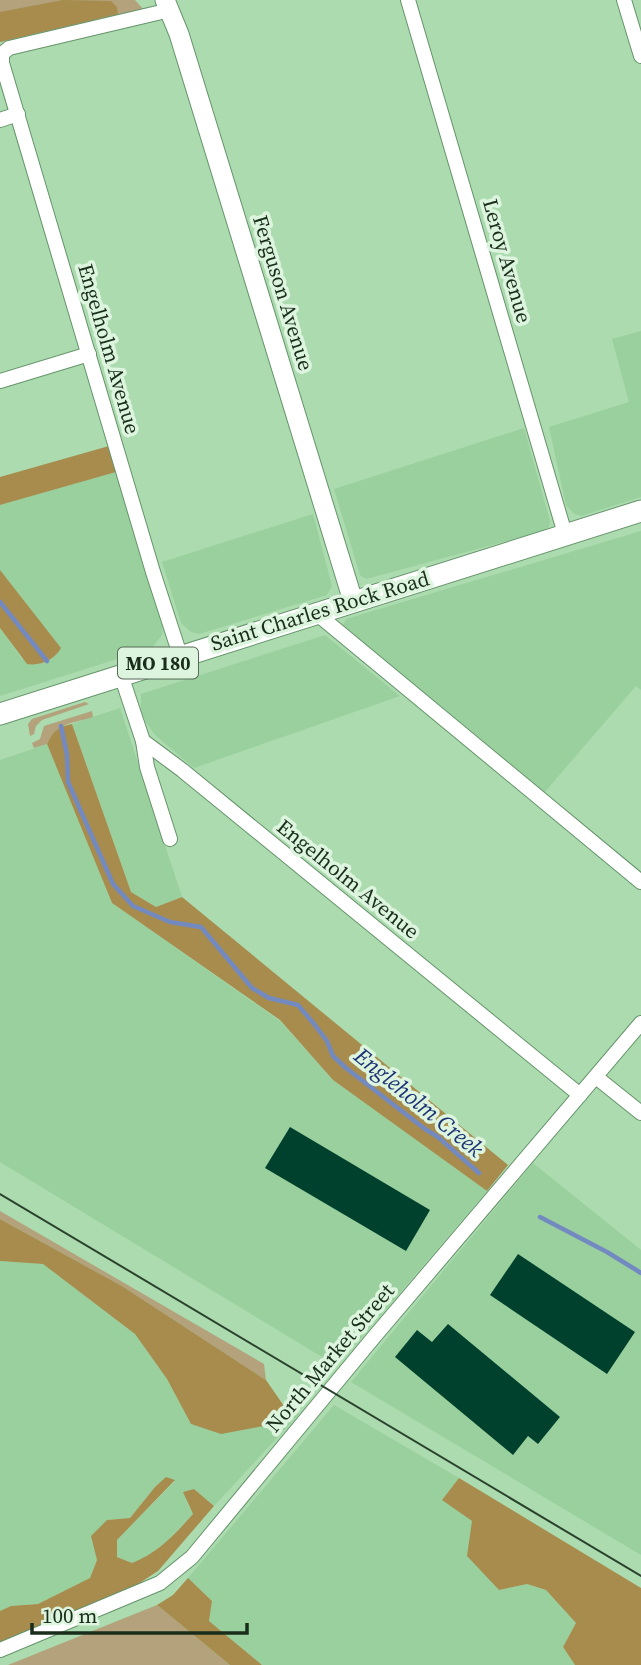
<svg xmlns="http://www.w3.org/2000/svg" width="641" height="1665" viewBox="0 0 641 1665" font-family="'Source Serif 4',serif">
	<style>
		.built { fill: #9ad09e }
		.green { fill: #b3a27c }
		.forest { fill: #a78c4e }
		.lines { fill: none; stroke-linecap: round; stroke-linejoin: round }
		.stream { stroke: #738ac1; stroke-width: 4.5 }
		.building { fill: #00412e }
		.street-casing { stroke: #66946b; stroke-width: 16 }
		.secondary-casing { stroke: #66946b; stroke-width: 21 }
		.primary-casing { stroke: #66946b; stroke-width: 23 }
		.street { stroke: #fff; stroke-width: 14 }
		.secondary { stroke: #fff; stroke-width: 19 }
		.primary { stroke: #fff; stroke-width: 21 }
		.tram { stroke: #2b422d; stroke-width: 2 }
		.labels { text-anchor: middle; stroke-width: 7; stroke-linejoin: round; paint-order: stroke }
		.shield { fill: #ddf5de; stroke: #546956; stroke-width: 2 }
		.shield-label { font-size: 19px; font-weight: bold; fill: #1a2d1b }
		.street-label { font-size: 21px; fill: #1a2d1b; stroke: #ddf5de }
		.water-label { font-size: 23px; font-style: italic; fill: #1d3274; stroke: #ddf5de }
	</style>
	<rect width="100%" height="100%" fill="#abdbae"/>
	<g class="built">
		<polygon points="641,331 641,497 581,516 574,514 566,505 549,427 629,402 612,339"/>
		<polygon points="524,428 550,521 549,527 541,532 366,579 360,575 334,489"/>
		<polygon points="116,472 163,627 162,635 152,648 0,696 0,628 22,659 60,648 0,570 0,505"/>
		<polygon points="313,514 332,586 327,595 199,634 191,632 181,623 162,562"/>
		<polygon points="641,531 641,690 636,686 543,794 348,632 343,625 346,619"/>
		<polygon points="325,635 400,696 194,768 155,735 145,721 141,710 141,694"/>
		<polygon points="120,708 182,897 156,907 131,892 72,724"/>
		<polygon points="47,744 112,903 280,1021 333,1080 487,1191 337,1366 0,1162 0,760"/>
		<polygon points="533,1163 641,1250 641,1555 351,1382"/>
		<polygon points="0,1261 43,1264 135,1334 167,1379 191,1424 264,1426 284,1406 299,1414 214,1506 194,1489 187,1503 193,1514 167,1541 148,1556 132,1563 117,1557 117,1540 175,1481 155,1487 130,1518 107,1520 97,1560 90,1578 38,1604 11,1606 0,1611"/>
		<polygon points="334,1405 459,1478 443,1500 472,1521 499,1590 527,1584 546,1590 576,1623 563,1647 575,1665 262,1665 209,1621 212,1601 188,1578"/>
	</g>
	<g class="green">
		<polygon points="0,0 135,0 143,9 0,42"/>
		<polygon points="85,702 89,704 42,720 36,726 34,734 30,736 28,724 32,719"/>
		<path d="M92,711L93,717C72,724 57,722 47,744L34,748L32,743L40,739L44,726Z"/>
		<polygon points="0,1211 264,1364 266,1380 122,1286 0,1219"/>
		<polygon points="157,1605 230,1665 8,1665"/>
	</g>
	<g class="forest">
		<polygon points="63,0 111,1 117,7 118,14 0,42 0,12"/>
		<polygon points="109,446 116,472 0,505 0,477"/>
		<path d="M0,570L61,648C54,660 41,666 27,664L0,628Z"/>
		<path d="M72,724L131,892L156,907L182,897L508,1165L487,1191L333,1080L280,1020L112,903L47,744C53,731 58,727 72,724Z"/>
		<polygon points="0,1219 122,1286 266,1380 284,1406 264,1426 221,1434 191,1424 167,1379 135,1334 43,1264 0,1261"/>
		<path d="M166,1477L175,1480L117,1540V1557L132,1563C158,1553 175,1534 193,1514L183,1492L194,1489L214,1506L158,1571L135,1586L0,1642V1611L11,1606L38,1604L90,1578L97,1560L91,1536L107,1520L130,1518L155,1487Z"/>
		<polygon points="459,1478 641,1588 641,1665 575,1665 563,1647 576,1623 546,1590 527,1584 499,1590 467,1556 472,1521 442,1500"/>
		<polygon points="188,1578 212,1601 209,1621 262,1665 230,1665 157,1605 173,1595"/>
	</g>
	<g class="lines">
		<g class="stream">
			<polyline points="0,602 47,661"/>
			<polyline points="61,726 67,755 68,782 113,884 133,906 170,922 201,927 252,988 269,998 298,1005 314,1024 327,1041 333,1056 346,1068 425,1129 438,1137 479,1173"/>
			<polyline points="540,1217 607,1252 641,1273"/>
		</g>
	</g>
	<g class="building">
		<polygon points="290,1127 430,1210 406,1251 265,1168"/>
		<polygon points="518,1254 635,1332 607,1374 490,1295"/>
		<polygon points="448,1324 560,1417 538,1444 528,1436 513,1455 395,1357 417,1330 432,1342"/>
	</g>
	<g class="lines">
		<defs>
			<g id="street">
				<polyline points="408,0 565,534"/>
				<polyline points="624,0 641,56"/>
				<polyline points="170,10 9,48 2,54 2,63 153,572 180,655"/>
				<polyline points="0,120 18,114"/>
				<polyline points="0,381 89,354"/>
				<polyline points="316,613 641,882"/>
				<polyline points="121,675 143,741 182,770 580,1095"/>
				<polyline points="143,741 147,767 170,839"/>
				<polyline points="596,1077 641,1113"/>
				<polyline points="0,1650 160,1583 192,1557 374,1337 641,1023"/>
			</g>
			<polyline id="secondary" points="165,0 179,34 353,601"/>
			<polyline id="primary" points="0,714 641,511"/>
		</defs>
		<use href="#street" class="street-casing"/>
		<use href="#secondary" class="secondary-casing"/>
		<use href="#primary" class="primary-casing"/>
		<use href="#street" class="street"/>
		<use href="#secondary" class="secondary"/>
		<use href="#primary" class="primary"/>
		<polyline class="tram" points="0,1194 641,1576"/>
	</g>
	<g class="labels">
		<rect class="shield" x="118" y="647.5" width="80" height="31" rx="5"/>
		<g class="shield-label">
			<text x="158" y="670">MO 180</text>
		</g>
		<g class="street-label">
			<text transform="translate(507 261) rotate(74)" y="7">Leroy Avenue</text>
			<text transform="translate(283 293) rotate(73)" y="7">Ferguson Avenue</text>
			<text transform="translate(109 349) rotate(74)" y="7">Engelholm Avenue</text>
			<text transform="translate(320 611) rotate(-17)" y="7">Saint Charles Rock Road</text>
			<text transform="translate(348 879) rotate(39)" y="7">Engelholm Avenue</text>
			<text transform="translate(330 1358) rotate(-50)" y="7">North Market Street</text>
		</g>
		<g class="water-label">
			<text transform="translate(419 1102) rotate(39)" y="8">Engleholm Creek</text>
		</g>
	</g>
	<path d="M32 1623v10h215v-10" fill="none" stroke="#1a2d1b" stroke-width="3.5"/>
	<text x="42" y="1623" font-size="21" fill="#1a2d1b" stroke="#ddf5de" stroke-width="5" paint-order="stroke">100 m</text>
</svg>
